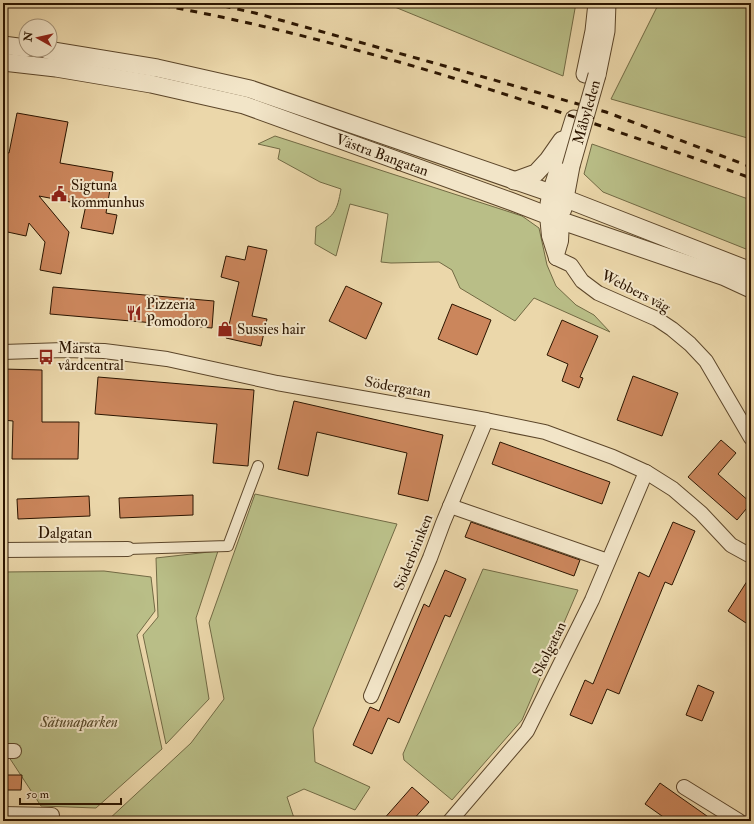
<svg xmlns="http://www.w3.org/2000/svg" width="754" height="824" viewBox="0 0 754 824" font-family="'IM FELL Double Pica',serif">
	<style>
		.green { fill: #b9be87; stroke: #726a44 }
		.building { fill: #cb865c; stroke: #2c1500 }
		.lines { fill: none; stroke-linecap: round; stroke-linejoin: round }
		.pedestrian-casing { stroke: #5c462a; stroke-width: 12 }
		.minor-casing { stroke: #5c462a; stroke-width: 16 }
		.tertiary-casing { stroke: #5c462a; stroke-width: 19 }
		.pedestrian { stroke: #f2e5c8; stroke-width: 10 }
		.minor { stroke: #f2e5c8; stroke-width: 14 }
		.tertiary { stroke: #f2e5c8; stroke-width: 17 }
		.rail { stroke: #2c1500; stroke-width: 3; stroke-dasharray: 7 7; stroke-linecap: butt }
		.tertiary-bridge-casing { stroke: #5c462a; stroke-width: 19; stroke-linecap: butt }
		.tertiary-bridge { stroke: #f2e5c8; stroke-width: 17 }
		.labels { text-anchor: middle; stroke-width: 4; stroke-linejoin: round; paint-order: stroke }
		.street-label { font-size: 15px; fill: #2c1500; stroke: #f2e5c8 }
		.poi-label { font-size: 15px; fill: #2c1500; stroke: #f2e5c8; text-anchor: start }
		.park-label { font-size: 15px; font-style: italic; fill: #564828; stroke: #f2e5c8 }
	</style>
	<rect width="100%" height="100%" fill="#ebd7aa"/>
	<filter id="stains"><feTurbulence type="fractalNoise" baseFrequency=".005" numOctaves="4"/><feColorMatrix values="0 0 0 0 .2 0 0 0 0 .09 0 0 0 0 .02 0 0 0 .5 -.17"/></filter>
	<radialGradient id="worn" r=".72"><stop offset=".6" stop-color="#630" stop-opacity="0"/><stop offset="1" stop-color="#630" stop-opacity=".3"/></radialGradient>
	<g class="green">
		<polygon points="385,3 576,3 563,76"/>
		<polygon points="659,3 751,3 751,139 611,99"/>
		<path d="M275,136L522,216L539,228L547,265L556,286L576,305L594,315L610,332L534,298L515,321L460,288L452,270L439,262L391,263L381,262L388,214L350,204L336,256L315,244L316,227C335,215 337,211 341,189L320,182L278,159L280,149L258,144Z"/>
		<polygon points="592,144 751,200 751,251 603,192 584,174"/>
		<polygon points="255,494 397,524 313,729 315,762 370,787 355,810 304,789 287,797 295,821 107,821 191,743 224,699 209,623"/>
		<polygon points="218,551 196,618 209,699 166,744 143,635 158,617 156,558"/>
		<polygon points="483,569 578,590 522,720 452,800 404,760 403,754"/>
		<polygon points="104,571 151,577 155,611 137,635 162,749 96,808 41,806 3,748 3,572"/>
	</g>
	<g class="building">
		<polygon points="17,113 68,122 60,163 113,172 106,213 117,215 113,234 81,228 86,205 39,196 69,232 61,274 40,270 45,242 29,223 26,236 3,231 3,152 9,153"/>
		<polygon points="248,246 267,250 252,316 267,319 261,346 226,338 239,282 221,277 226,256 245,260"/>
		<polygon points="346,286 382,303 366,339 329,321"/>
		<polygon points="53,287 214,301 212,328 50,314"/>
		<polygon points="452,304 491,320 477,355 438,339"/>
		<polygon points="562,320 598,336 580,377 583,378 579,388 562,381 568,364 547,355"/>
		<polygon points="3,369 42,370 42,422 79,422 78,459 12,459 13,421 3,420"/>
		<polygon points="633,376 678,393 662,436 617,420"/>
		<polygon points="98,377 254,390 248,466 213,463 217,424 95,414"/>
		<polygon points="294,401 443,435 428,501 398,494 407,453 317,432 308,476 278,469"/>
		<polygon points="721,440 736,453 718,474 751,503 737,520 688,477"/>
		<polygon points="500,442 610,482 602,504 492,464"/>
		<polygon points="193,495 193,515 120,518 119,498"/>
		<polygon points="89,496 90,516 18,519 17,499"/>
		<polygon points="471,522 580,560 574,576 465,537"/>
		<polygon points="673,522 695,531 672,585 665,582 619,694 607,689 592,724 570,715 585,680 593,684 639,572 649,577"/>
		<polygon points="445,570 466,579 450,617 445,615 399,723 388,718 372,754 353,745 370,707 379,711 424,604 429,607"/>
		<polygon points="751,575 751,616 746,623 728,611"/>
		<polygon points="698,685 714,692 702,721 686,715"/>
		<polygon points="3,775 22,775 21,790 3,790"/>
		<polygon points="660,783 714,821 669,821 645,804"/>
		<polygon points="412,787 429,802 412,821 382,821"/>
	</g>
	<g class="lines">
		<defs>
			<polyline id="pedestrian" points="128,549 228,546 258,466"/>
			<g id="minor">
				<polyline points="547,215 549,236 556,258"/>
				<polyline points="556,258 571,265 582,281 598,293 657,319 672,329 690,344 706,361 751,438"/>
				<polyline points="556,258 561,241 562,221"/>
				<polyline points="3,352 64,350 104,351 167,359 277,383 486,420 545,432 613,457 646,472 673,489 701,513 731,545 751,556"/>
				<polyline points="450,506 608,561"/>
				<polyline points="3,550 128,549"/>
				<polyline points="371,696 430,558 443,523 486,420"/>
				<polyline points="3,751 14,751"/>
				<polyline points="684,787 739,821"/>
				<polyline points="3,814 52,815"/>
				<polyline points="450,821 527,731 592,600 646,472"/>
			</g>
			<g id="tertiary">
				<polyline points="3,45 26,48"/>
				<polyline points="47,50 157,68 250,89 551,193 751,271"/>
				<path id="s1" d="M3,62L56,68L151,84L244,105L510,201L562,221L725,277L751,289"/>
				<polyline points="585,74 594,31 597,3"/>
				<polyline points="597,75 606,31 607,3"/>
				<polyline points="514,181 536,173 548,160 562,140"/>
				<polyline points="549,204 551,193 574,119"/>
				<polyline points="563,209 571,166"/>
			</g>
		</defs>
		<use href="#pedestrian" class="pedestrian-casing"/>
		<use href="#minor" class="minor-casing"/>
		<use href="#tertiary" class="tertiary-casing"/>
		<use href="#pedestrian" class="pedestrian"/>
		<use href="#minor" class="minor"/>
		<use href="#tertiary" class="tertiary"/>
		<g class="rail">
			<path d="M149,3C355,39 554,109 751,178"/>
			<polyline points="210,3 255,13 459,70 606,112 751,167"/>
		</g>
		<defs>
			<g id="tertiary-bridge">
				<path id="s2" d="M571,166L597,75"/>
			</g>
		</defs>
		<use href="#tertiary-bridge" class="tertiary-bridge-casing"/>
		<use href="#tertiary-bridge" class="tertiary-bridge"/>
	</g>
	<defs>
		<symbol id="civic-bare" viewBox="-9 -9 18 18"><path d="M-.6-6.5H3V-4.5H.6V-3L4-1V1h2V6H-6V1h2V-1L-.6-3ZM-1.2 2.5V6h2.4V2.5Z" fill="#8f2418" stroke="#f2e5c8" stroke-width="2.5" paint-order="stroke"/></symbol>
		<symbol id="restaurant-bare" viewBox="-9 -9 18 18"><path d="M-5-6h1v4h1v-4h1v4h1v-4h1v5L-1.5 .5V6h-2V.5L-5-1ZM5-6V6H3V1.5H1.5Q1.5-4 5-6Z" fill="#8f2418" stroke="#f2e5c8" stroke-width="2.5" paint-order="stroke"/></symbol>
		<symbol id="shop-bare" viewBox="-9 -9 18 18"><path d="M-5-2.5h2.3a2.7 3.5 0 0 1 5.4 0H5L5.5 6h-11ZM-1.5-2.5h3a1.5 2.3 0 0 0-3 0Z" fill="#8f2418" stroke="#f2e5c8" stroke-width="2.5" paint-order="stroke"/></symbol>
		<symbol id="bus-bare" viewBox="-9 -9 18 18"><path d="M-5-6H5V4H4V6H2V4H-2V6H-4V4H-5ZM-3.5-4V0h7V-4ZM-3.5 1.2v1.5H-2V1.2ZM2 1.2v1.5H3.5V1.2Z" fill="#8f2418" stroke="#f2e5c8" stroke-width="2.5" paint-order="stroke"/></symbol>
	</defs>
	<g fill-rule="evenodd">
		<use href="#civic-bare" x="48" y="183" width="22" height="22"/>
		<use href="#restaurant-bare" x="123" y="302" width="22" height="22"/>
		<use href="#shop-bare" x="214" y="318" width="22" height="22"/>
		<use href="#bus-bare" x="35" y="346" width="22" height="22"/>
	</g>
	<g class="labels">
		<g class="street-label">
			<text dy="5" stroke="none"><textPath href="#s2" startOffset="56">Måbyleden</textPath></text>
			<text dy="5" stroke="none"><textPath href="#s1" startOffset="392">Västra Bangatan</textPath></text>
			<text transform="translate(636 291) rotate(27)" y="5">Webbers väg</text>
			<text transform="translate(398 387) rotate(10)" y="5">Södergatan</text>
			<text x="65" y="538">Dalgatan</text>
			<text transform="translate(413 552) rotate(-68)" y="5">Söderbrinken</text>
			<text transform="translate(549 649) rotate(-64)" y="5">Skolgatan</text>
		</g>
		<g class="poi-label">
			<text x="71" y="190">Sigtuna<tspan x="71" dy="17">kommunhus</tspan></text>
			<text x="146" y="309">Pizzeria<tspan x="146" dy="17">Pomodoro</tspan></text>
			<text x="237" y="334">Sussies hair</text>
			<text x="58" y="353">Märsta<tspan x="58" dy="17">vårdcentral</tspan></text>
		</g>
		<g class="park-label">
			<text x="79" y="727">Sätunaparken</text>
		</g>
	</g>
	<rect width="754" height="824" fill="none" stroke="#ebd7aa" stroke-width="16"/>
	<rect x="4" y="4" width="746" height="816" fill="none" stroke="#2c1500" stroke-width="2"/>
	<rect x="8" y="8" width="738" height="808" fill="none" stroke="#2c1500"/>
	<g transform="translate(38 38) rotate(278)"><circle r="19" fill="#f2e5c8" stroke="#a39278"/>
	<path d="M0-3L7 15L0 10L-7 15Z" fill="#8f2418"/>
	<text y="-6" font-size="11" font-weight="bold" text-anchor="middle" fill="#2c1500">N</text>
	</g>
	<path d="M20 798v6h101v-6" fill="none" stroke="#2c1500" stroke-width="2"/>
	<text x="26" y="798" font-size="12" fill="#2c1500" stroke="#f2e5c8" stroke-width="3" paint-order="stroke">50 m</text>
	<rect width="100%" height="100%" filter="url(#stains)"/>
	<rect width="100%" height="100%" fill="url(#worn)"/>
</svg>
